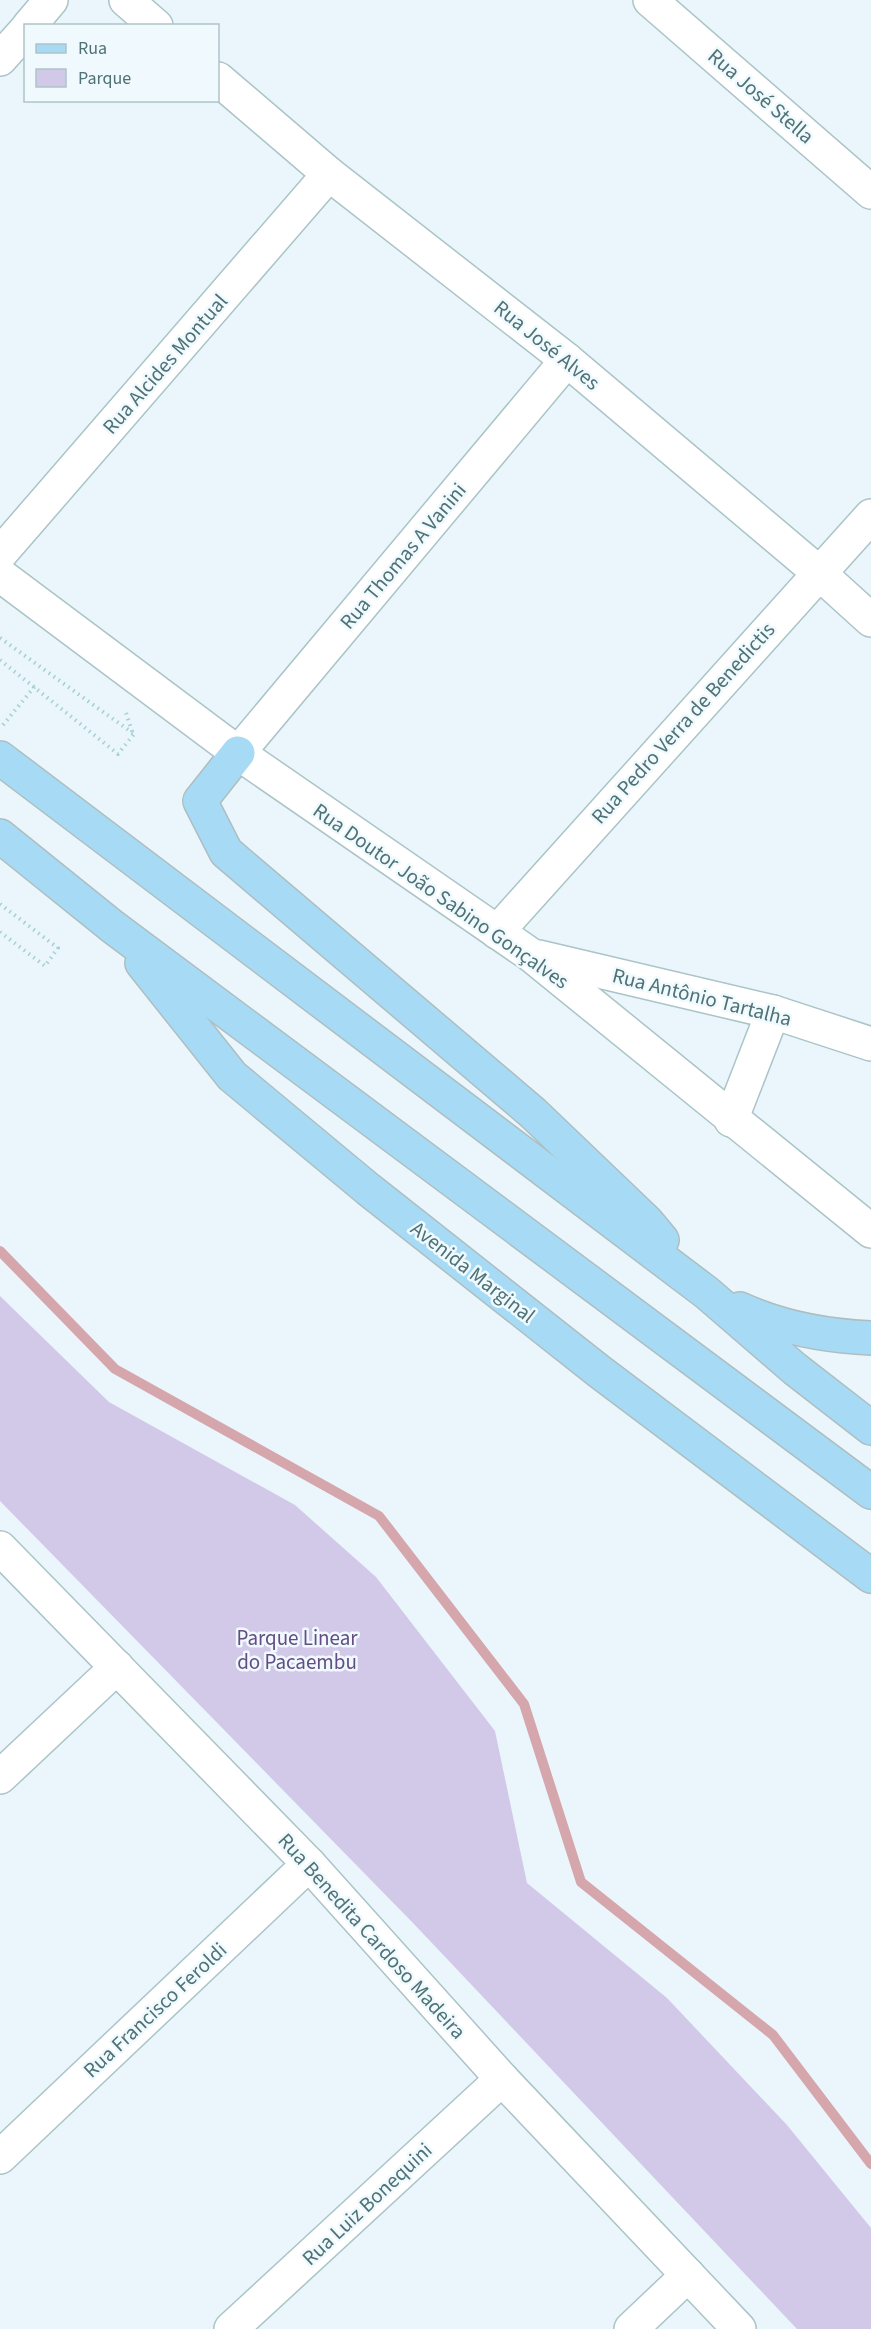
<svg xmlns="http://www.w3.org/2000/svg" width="871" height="2329" viewBox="0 0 871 2329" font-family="'Source Sans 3',sans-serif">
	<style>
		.green { fill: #d2c9e9 }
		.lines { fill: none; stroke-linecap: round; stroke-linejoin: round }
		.stream { stroke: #d5a6ac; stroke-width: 10 }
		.minor-casing { stroke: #aac4c8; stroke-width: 36 }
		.tertiary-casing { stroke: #aac4c8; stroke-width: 36 }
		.primary-casing { stroke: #aebec0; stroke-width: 36 }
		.path { stroke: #a6d0d4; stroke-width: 4; stroke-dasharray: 1.5 4.5; stroke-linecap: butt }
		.minor { stroke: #fff; stroke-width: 33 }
		.tertiary { stroke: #fff; stroke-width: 33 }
		.primary { stroke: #a7dbf5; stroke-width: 33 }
		.labels { text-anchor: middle; stroke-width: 5; stroke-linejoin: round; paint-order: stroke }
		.street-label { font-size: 21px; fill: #4e7275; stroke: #f0fafe }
		.park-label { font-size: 21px; fill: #644d85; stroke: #f0fafe }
	</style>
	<rect width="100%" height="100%" fill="#eaf6fb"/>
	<polygon class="green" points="0,1296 109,1402 295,1505 376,1577 495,1731 527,1883 667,1998 787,2125 871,2228 871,2329 797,2329 413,1923 0,1501"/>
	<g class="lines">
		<polyline class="stream" points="0,1251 115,1369 379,1516 524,1704 581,1882 773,2035 871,2164"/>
		<defs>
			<g id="minor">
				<polyline points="126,0 156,26"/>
				<polyline points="650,0 871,192"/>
				<polyline points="29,26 51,0"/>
				<polyline points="0,59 26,30"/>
				<polyline points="218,79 329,174 567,360 818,572 871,620"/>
				<polyline points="0,554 329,174"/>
				<polyline points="0,575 238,753 531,955 871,1231"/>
				<polyline points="238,753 567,360"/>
				<polyline points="497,932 871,516"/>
				<polyline points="539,957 773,1012 871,1044"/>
				<polyline points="731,1120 773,1012"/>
				<polyline points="0,1777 117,1667"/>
				<polyline points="0,2157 309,1864"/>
				<polyline points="231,2329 502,2079"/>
				<polyline points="631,2329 688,2275"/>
			</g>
			<polyline id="tertiary" points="0,1548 309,1864 502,2079 739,2329"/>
			<g id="primary">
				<polyline points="238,753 200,801 226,852 533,1113 647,1222 662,1240"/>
				<polyline points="0,758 707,1293 795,1369 871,1428"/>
				<polyline points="0,836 113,927 871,1492"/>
				<polyline points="142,963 232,1076 368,1189 600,1372 871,1576"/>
				<path d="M740,1309C781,1328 825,1336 871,1338"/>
			</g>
		</defs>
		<use href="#minor" class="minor-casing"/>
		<use href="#tertiary" class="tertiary-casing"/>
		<use href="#primary" class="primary-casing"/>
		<g class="path">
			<polyline points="0,638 134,734"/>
			<polyline points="0,660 118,754 134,734"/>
			<polyline points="126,713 133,734"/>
			<polyline points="3,725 35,686"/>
			<polyline points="0,904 58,948 45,966 0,932"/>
		</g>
		<use href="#minor" class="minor"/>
		<use href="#tertiary" class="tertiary"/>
		<use href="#primary" class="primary"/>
	</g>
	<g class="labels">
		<g class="street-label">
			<text transform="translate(761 96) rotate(41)" y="7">Rua José Stella</text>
			<text transform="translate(547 345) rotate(39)" y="7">Rua José Alves</text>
			<text transform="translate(165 364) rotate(-49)" y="7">Rua Alcides Montual</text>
			<text transform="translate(403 556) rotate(-50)" y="7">Rua Thomas A Vanini</text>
			<text transform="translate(683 723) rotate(-48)" y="7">Rua Pedro Verra de Benedictis</text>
			<text transform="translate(441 896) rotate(35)" y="7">Rua Doutor João Sabino Gonçalves</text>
			<text transform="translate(702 997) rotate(14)" y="7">Rua Antônio Tartalha</text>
			<text transform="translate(473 1272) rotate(38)" y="7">Avenida Marginal</text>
			<text transform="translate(372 1936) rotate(48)" y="7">Rua Benedita Cardoso Madeira</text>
			<text transform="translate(155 2010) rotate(-43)" y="7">Rua Francisco Feroldi</text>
			<text transform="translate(367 2204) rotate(-43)" y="7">Rua Luiz Bonequini</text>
		</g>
		<g class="park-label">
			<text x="297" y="1645">Parque Linear<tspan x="297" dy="24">do Pacaembu</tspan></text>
		</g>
	</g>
	<rect x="24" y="24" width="195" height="78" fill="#f0fafe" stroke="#afc4c7" stroke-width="1.5"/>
	<rect x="36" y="44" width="30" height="9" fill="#a7dbf5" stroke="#afc4c7" stroke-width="1.5"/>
	<text x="78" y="54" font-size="18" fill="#4e7275">Rua</text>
	<rect x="36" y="69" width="30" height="18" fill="#d2c9e9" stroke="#afc4c7" stroke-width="1.5"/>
	<text x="78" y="84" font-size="18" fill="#4e7275">Parque</text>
</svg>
